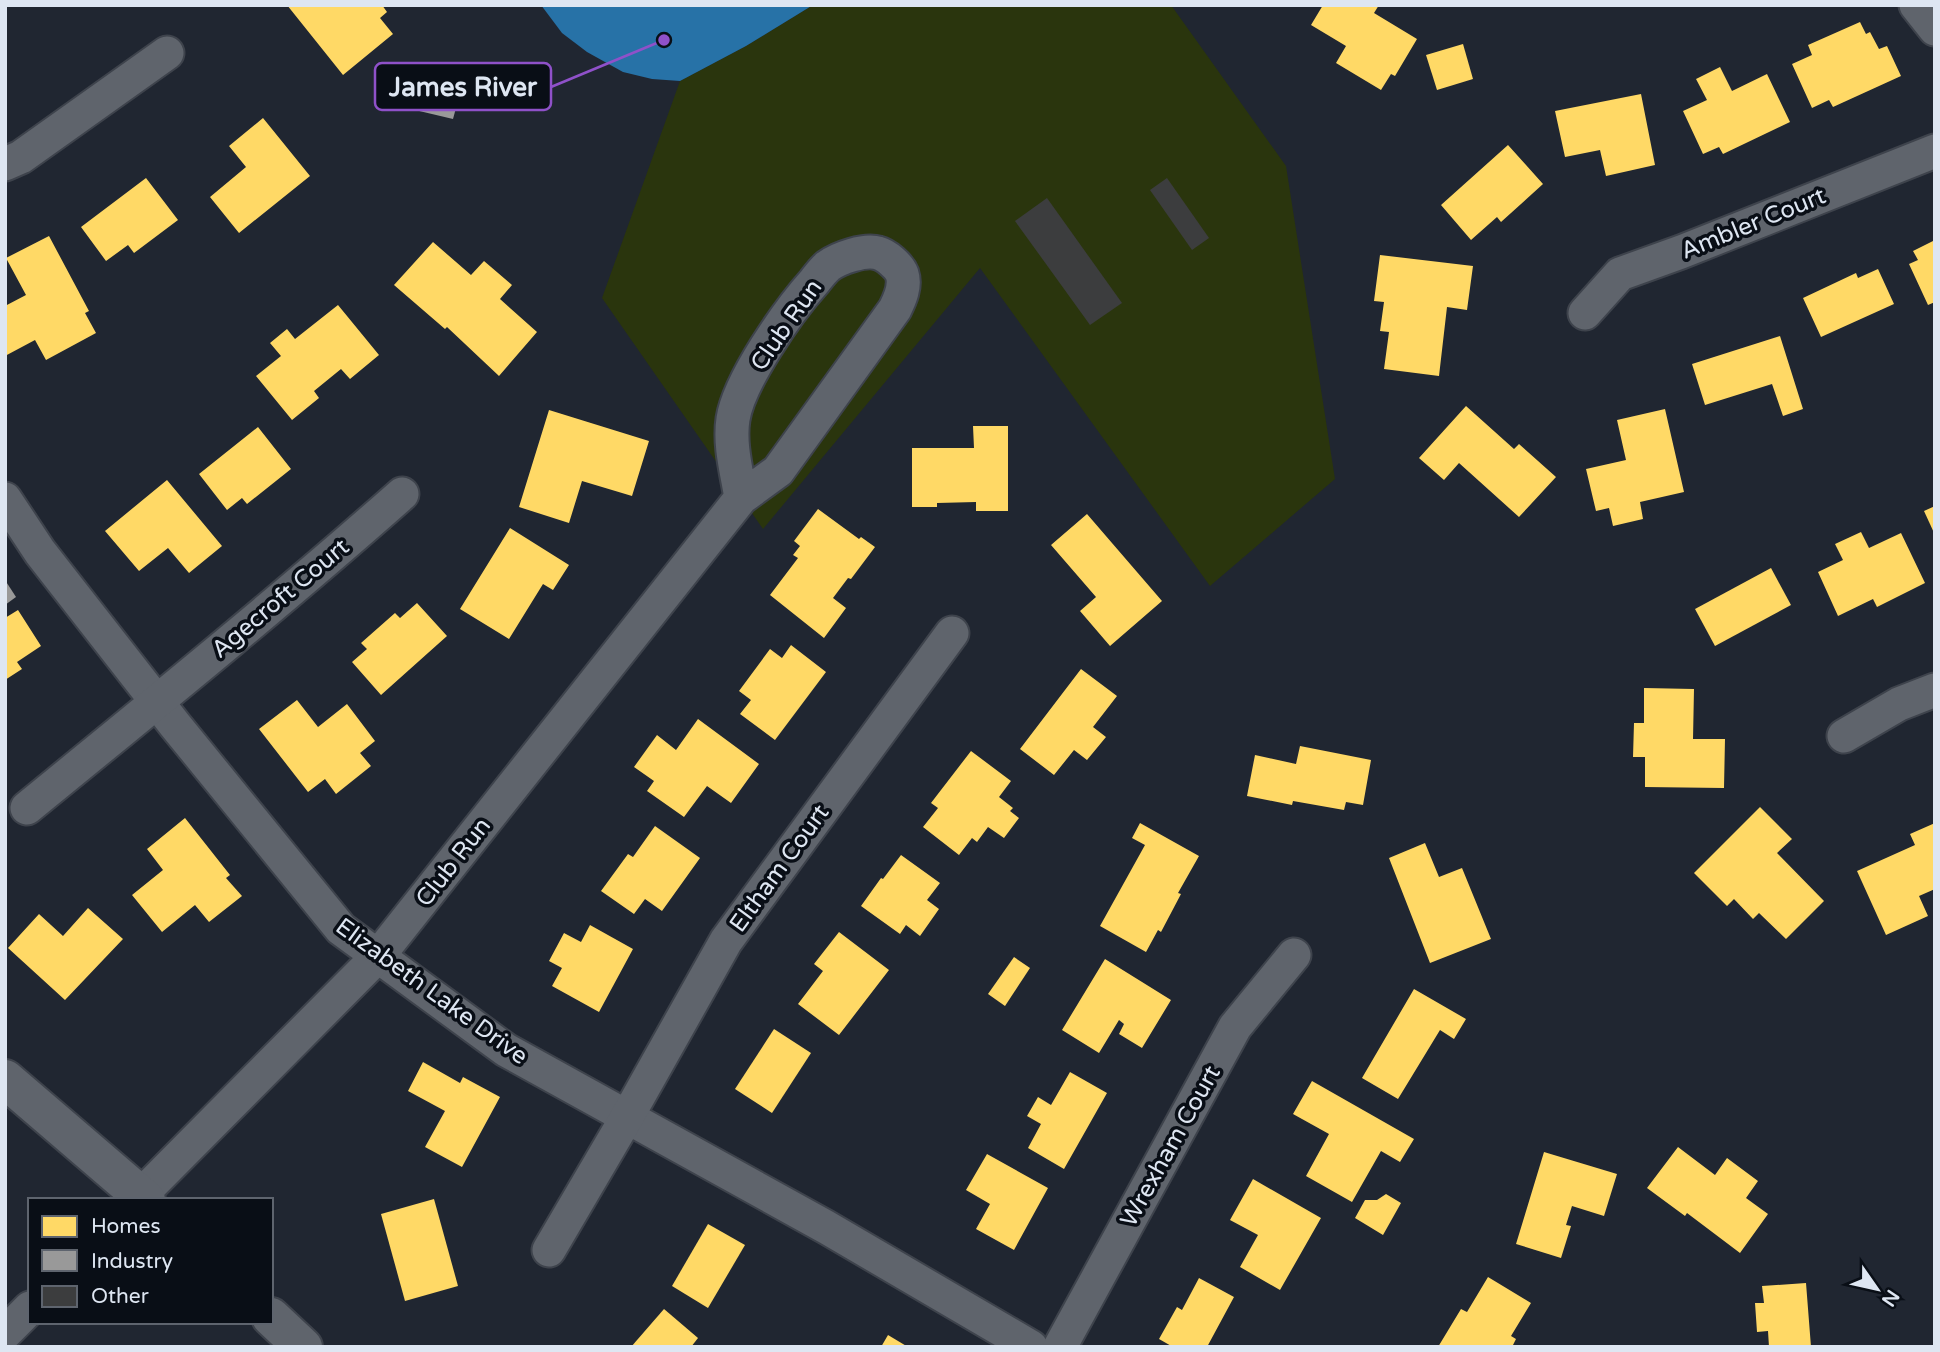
<svg xmlns="http://www.w3.org/2000/svg" width="1940" height="1352" viewBox="0 0 1940 1352" font-family="'Varela Round',sans-serif">
	<style>
		.green { fill: #2a350d }
		.water { fill: #2772a7 }
		.homes { fill: #ffd966 }
		.industry { fill: #999 }
		.building { fill: #3c3d3e }
		.lines { fill: none; stroke-linecap: round; stroke-linejoin: round }
		.street-casing { stroke: #3e434c; stroke-width: 37 }
		.secondary-casing { stroke: #3e434c; stroke-width: 42 }
		.street { stroke: #5f646c; stroke-width: 33 }
		.secondary { stroke: #5f646c; stroke-width: 38 }
		.labels { text-anchor: middle; stroke-width: 7; stroke-linejoin: round; paint-order: stroke }
		.street-label { font-size: 24px; fill: #dee6f2; stroke: #090e16 }
		.leader { fill: none; stroke: #8f51c9; stroke-width: 2.5 }
		.callout-dot { fill: #8f51c9; stroke: #090e16; stroke-width: 2.5 }
		.callout { fill: #090e16; stroke: #8f51c9; stroke-width: 2.5 }
		.callout-label { font-size: 26px; text-anchor: middle; font-weight: bold; fill: #dee6f2 }
	</style>
	<rect width="100%" height="100%" fill="#202631"/>
	<polygon class="green" points="813,5 1171,5 1286,166 1335,479 1210,586 980,268 763,529 602,298 680,81 746,46"/>
	<polygon class="water" points="541,5 813,5 746,46 680,81 652,79 623,72 587,52 562,33"/>
	<g class="homes">
		<polygon points="287,5 382,5 387,12 380,18 393,34 343,75"/>
		<polygon points="1323,5 1379,5 1374,13 1417,39 1395,76 1391,74 1381,90 1336,63 1346,46 1311,25"/>
		<polygon points="1860,22 1866,34 1870,32 1879,49 1887,46 1901,76 1833,107 1829,100 1812,108 1792,64 1812,55 1808,45"/>
		<polygon points="1463,44 1473,79 1437,90 1426,55"/>
		<polygon points="1720,67 1732,91 1767,74 1790,122 1723,154 1719,147 1703,154 1683,111 1707,100 1696,79"/>
		<polygon points="1641,94 1655,165 1606,176 1600,150 1565,157 1555,111"/>
		<polygon points="263,118 310,176 239,233 210,197 246,167 229,146"/>
		<polygon points="1508,145 1543,184 1501,222 1497,217 1471,240 1441,205"/>
		<polygon points="146,178 178,220 134,253 128,245 106,261 81,227"/>
		<polygon points="49,236 89,311 85,313 96,333 46,360 35,340 5,356 5,306 26,295 6,258"/>
		<polygon points="1935,240 1935,302 1928,305 1909,264 1918,260 1913,251"/>
		<polygon points="433,242 471,275 484,261 512,285 500,299 537,332 499,376 447,327 445,329 394,285"/>
		<polygon points="1380,255 1473,266 1467,310 1447,307 1439,376 1384,369 1389,332 1380,331 1384,302 1374,301"/>
		<polygon points="1878,269 1894,304 1821,337 1803,298 1856,273 1858,278"/>
		<polygon points="338,305 379,355 350,379 341,369 314,391 319,398 292,420 256,376 281,356 270,343 287,329 295,339"/>
		<polygon points="1780,336 1803,409 1783,416 1772,384 1705,405 1692,364"/>
		<polygon points="1466,406 1514,449 1519,444 1556,477 1519,517 1459,463 1444,480 1419,458"/>
		<polygon points="1665,409 1684,492 1640,502 1643,519 1613,526 1609,508 1596,511 1586,469 1626,460 1617,420"/>
		<polygon points="549,410 649,441 632,496 582,481 569,523 519,507"/>
		<polygon points="973,426 1008,426 1008,511 976,511 976,502 937,503 937,507 912,507 912,448 974,448"/>
		<polygon points="258,427 291,469 247,504 242,498 227,510 199,474"/>
		<polygon points="167,480 222,546 189,573 168,548 139,571 105,531"/>
		<polygon points="1935,506 1935,535 1924,511"/>
		<polygon points="818,509 859,539 861,537 875,547 851,579 848,578 833,598 846,608 824,638 770,595 798,558 793,555 800,546 794,541"/>
		<polygon points="1087,514 1162,601 1110,646 1080,611 1096,597 1051,545"/>
		<polygon points="510,528 569,565 553,590 543,584 509,639 460,609"/>
		<polygon points="1861,532 1869,548 1901,533 1925,583 1877,607 1873,599 1838,616 1818,572 1843,560 1835,544"/>
		<polygon points="1771,568 1791,605 1715,646 1695,609"/>
		<polygon points="417,603 447,636 381,695 352,662 367,649 361,643 395,613 400,618"/>
		<polygon points="18,610 41,646 17,662 22,669 5,680 5,618"/>
		<polygon points="791,645 826,672 775,740 740,714 751,700 739,691 770,649 782,658"/>
		<polygon points="1081,669 1117,696 1093,727 1106,737 1087,760 1074,750 1054,775 1020,749"/>
		<polygon points="1644,688 1694,689 1693,739 1725,739 1724,788 1645,787 1645,757 1633,757 1634,723 1644,723"/>
		<polygon points="297,700 318,727 347,704 375,741 360,753 371,766 336,794 325,779 308,792 259,729"/>
		<polygon points="698,719 759,764 731,803 707,786 684,817 647,791 654,781 634,767 657,735 676,750"/>
		<polygon points="1300,746 1371,760 1363,805 1346,802 1344,810 1293,801 1292,805 1247,796 1255,755 1296,764"/>
		<polygon points="971,751 1011,781 999,797 1013,808 1010,811 1019,818 1004,838 988,827 977,842 972,838 959,855 923,827 938,808 931,803"/>
		<polygon points="1760,807 1792,839 1777,853 1824,901 1786,939 1759,913 1753,919 1734,899 1727,906 1694,873"/>
		<polygon points="185,818 230,875 226,878 242,896 209,922 195,905 162,932 132,895 163,870 147,849"/>
		<polygon points="1140,823 1199,856 1178,893 1181,894 1161,932 1158,930 1146,952 1100,926 1145,845 1132,838"/>
		<polygon points="1935,823 1935,889 1919,896 1928,916 1886,935 1857,871 1915,845 1910,834"/>
		<polygon points="655,826 700,858 662,911 645,899 634,914 601,891 628,854 633,857"/>
		<polygon points="1425,843 1439,877 1462,868 1491,939 1430,963 1389,858"/>
		<polygon points="901,855 940,883 927,900 939,909 920,936 906,925 900,934 861,906 881,878 883,879"/>
		<polygon points="88,908 123,939 65,1000 8,948 39,914 63,936"/>
		<polygon points="590,925 633,949 599,1012 552,986 562,968 549,961 564,933 581,942"/>
		<polygon points="839,932 889,970 839,1035 798,1004 823,971 814,964"/>
		<polygon points="1014,957 1030,968 1005,1006 988,994"/>
		<polygon points="1105,959 1171,1000 1142,1048 1119,1034 1124,1024 1119,1020 1099,1053 1062,1030"/>
		<polygon points="1414,989 1466,1019 1454,1039 1440,1030 1398,1099 1362,1078"/>
		<polygon points="774,1029 811,1053 772,1113 735,1089"/>
		<polygon points="423,1062 460,1083 463,1077 500,1097 462,1167 425,1147 445,1111 408,1091"/>
		<polygon points="1070,1072 1107,1093 1064,1169 1028,1148 1041,1124 1027,1116 1038,1097 1051,1105"/>
		<polygon points="1312,1081 1414,1139 1400,1162 1381,1151 1352,1202 1306,1176 1329,1134 1293,1114"/>
		<polygon points="1678,1147 1715,1175 1727,1158 1758,1181 1746,1198 1768,1214 1740,1253 1687,1213 1685,1216 1647,1188"/>
		<polygon points="1544,1152 1617,1174 1604,1216 1572,1206 1566,1225 1571,1226 1561,1258 1516,1244"/>
		<polygon points="987,1154 1048,1188 1014,1250 976,1229 990,1204 966,1190"/>
		<polygon points="1253,1179 1321,1218 1280,1290 1240,1267 1258,1235 1230,1220"/>
		<polygon points="1386,1194 1401,1203 1383,1235 1355,1218 1365,1200 1377,1200"/>
		<polygon points="434,1199 458,1286 405,1301 381,1214"/>
		<polygon points="708,1224 745,1245 708,1308 672,1286"/>
		<polygon points="1488,1277 1531,1303 1511,1336 1516,1339 1512,1347 1438,1347 1461,1309 1467,1312"/>
		<polygon points="1199,1278 1234,1297 1207,1347 1173,1347 1159,1339 1177,1307 1182,1310"/>
		<polygon points="1806,1283 1811,1347 1769,1347 1768,1331 1757,1332 1755,1303 1764,1303 1762,1286"/>
		<polygon points="664,1309 698,1338 691,1347 631,1347"/>
		<polygon points="888,1335 908,1347 881,1347"/>
	</g>
	<g class="industry">
		<polygon points="424,72 463,82 453,119 415,110"/>
		<polygon points="5,580 16,597 5,605"/>
	</g>
	<g class="building">
		<polygon points="1167,178 1209,238 1192,250 1150,190"/>
		<polygon points="1047,198 1122,303 1090,325 1015,221"/>
	</g>
	<g class="lines">
		<defs>
			<g id="street">
				<polyline points="1916,5 1935,29"/>
				<polyline points="5,164 21,157 167,53"/>
				<polyline points="1585,313 1620,274 1681,252 1935,151"/>
				<polyline points="5,499 40,552 175,725 341,929 506,1050 826,1227 1031,1347"/>
				<polyline points="1844,736 1899,704 1935,690"/>
				<path d="M27,808C153,705 280,602 402,494"/>
				<path d="M136,1200L379,955L741,498L778,471L895,309C900,299 906,286 902,274C899,266 886,255 878,253C865,249 839,258 828,266C823,270 818,277 814,282C788,311 739,381 733,419C729,445 737,473 741,498"/>
				<polyline points="549,1250 627,1117 726,941 952,633"/>
				<polyline points="5,1333 30,1308"/>
				<polyline points="1060,1347 1235,1027 1294,955"/>
			</g>
			<g id="secondary">
				<polyline points="5,1079 146,1200"/>
				<polyline points="271,1317 303,1347"/>
			</g>
		</defs>
		<use href="#street" class="street-casing"/>
		<use href="#secondary" class="secondary-casing"/>
		<use href="#street" class="street"/>
		<use href="#secondary" class="secondary"/>
	</g>
	<g class="labels">
		<g class="street-label">
			<text transform="translate(1753 223) rotate(-22)" y="8">Ambler Court</text>
			<text transform="translate(786 325) rotate(-55)" y="8">Club Run</text>
			<text transform="translate(280 598) rotate(-40)" y="8">Agecroft Court</text>
			<text transform="translate(453 862) rotate(-52)" y="8">Club Run</text>
			<text transform="translate(779 868) rotate(-54)" y="8">Eltham Court</text>
			<text transform="translate(432 991) rotate(36)" y="8">Elizabeth Lake Drive</text>
			<text transform="translate(1170 1146) rotate(-61)" y="8">Wrexham Court</text>
		</g>
	</g>
	<path class="leader" d="M664 40L551 87"/>
	<circle class="callout-dot" cx="664" cy="40" r="7"/>
	<rect class="callout" x="375" y="63" width="176" height="47" rx="7"/>
	<g class="callout-label">
		<text x="463" y="96">James River</text>
	</g>
	<rect width="1940" height="1352" fill="none" stroke="#dee6f2" stroke-width="14"/>
	<rect x="28" y="1198" width="245" height="126" fill="#090e16" stroke="#5e646e" stroke-width="2"/>
	<rect x="42" y="1216" width="35" height="21" fill="#ffd966" stroke="#5e646e" stroke-width="2"/>
	<text x="91" y="1233" font-size="21" fill="#dee6f2">Homes</text>
	<rect x="42" y="1250" width="35" height="21" fill="#999999" stroke="#5e646e" stroke-width="2"/>
	<text x="91" y="1268" font-size="21" fill="#dee6f2">Industry</text>
	<rect x="42" y="1286" width="35" height="21" fill="#3c3d3e" stroke="#5e646e" stroke-width="2"/>
	<text x="91" y="1303" font-size="21" fill="#dee6f2">Other</text>
	<g transform="translate(1877 1289) rotate(124)" stroke="#090e16" stroke-width="5" paint-order="stroke">
	<path d="M0-5L12 26L0 18L-12 26Z" fill="#dee6f2"/>
	<text y="-10" font-size="19" font-weight="bold" text-anchor="middle" fill="#dee6f2">N</text>
	</g>
</svg>
